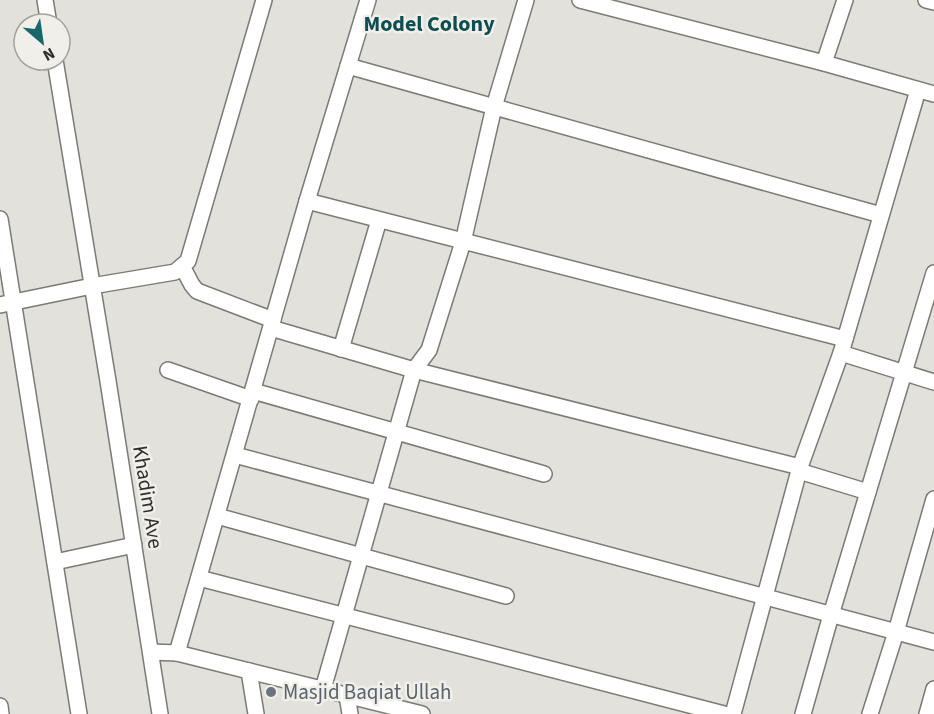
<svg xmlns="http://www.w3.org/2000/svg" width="934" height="714" viewBox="0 0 934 714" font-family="'Source Sans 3',sans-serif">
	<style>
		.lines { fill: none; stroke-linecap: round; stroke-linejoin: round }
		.minor-casing { stroke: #7b7a75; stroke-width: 18 }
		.minor { stroke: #fff; stroke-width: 15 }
		.worship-dot { fill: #6b7280; stroke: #f0efe9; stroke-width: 2 }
		.labels { text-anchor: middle; stroke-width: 5; stroke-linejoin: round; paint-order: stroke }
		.street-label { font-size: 21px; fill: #2f2e2c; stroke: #f0efe9 }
		.worship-label { font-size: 21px; fill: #5b616d; stroke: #f0efe9; text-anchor: start }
		.neighbourhood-label { font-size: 22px; font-weight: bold; fill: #0e4d51; stroke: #f0efe9 }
	</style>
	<rect width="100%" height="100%" fill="#e3e1dc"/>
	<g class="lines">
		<defs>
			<g id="minor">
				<polyline points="45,0 49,24"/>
				<polyline points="580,0 824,63 934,94"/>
				<polyline points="926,0 934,2"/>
				<polyline points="55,60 108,381 160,714"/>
				<polyline points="824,63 845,0"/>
				<polyline points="348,66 881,215"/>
				<polyline points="307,201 845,339"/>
				<polyline points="0,219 79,714"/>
				<polyline points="182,266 192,285 197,291 273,320"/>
				<polyline points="0,305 92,286 175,272 188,261 264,0"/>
				<polyline points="271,328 414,370 800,467"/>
				<polyline points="341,349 379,220"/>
				<polyline points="841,353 934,382"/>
				<polyline points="168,370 251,399"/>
				<polyline points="253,391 544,474"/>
				<polyline points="235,455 934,642"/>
				<polyline points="799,471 868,492"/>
				<polyline points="217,516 506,596"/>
				<polyline points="55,562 134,545"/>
				<polyline points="199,578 724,714"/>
				<polyline points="151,652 177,653 422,714"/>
				<polyline points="177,653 307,201 368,0"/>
				<polyline points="249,671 256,714"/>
				<polyline points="323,689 414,370 429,350 463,242 494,107 526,0"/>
				<polyline points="347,695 350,714"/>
				<polyline points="0,706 1,714"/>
				<polyline points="733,714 800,467 841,353 918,90"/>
				<polyline points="803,714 831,615 934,273"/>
				<polyline points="870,714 896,632 934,499"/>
				<polyline points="927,714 934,689"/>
			</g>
		</defs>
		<use href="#minor" class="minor-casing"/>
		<use href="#minor" class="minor"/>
	</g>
	<circle class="worship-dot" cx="271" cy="692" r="6"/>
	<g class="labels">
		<g class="street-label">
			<text transform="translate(148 497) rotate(81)" y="7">Khadim Ave</text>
		</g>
		<g class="worship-label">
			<text x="283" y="699">Masjid Baqiat Ullah</text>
		</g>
		<g class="neighbourhood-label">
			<text x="429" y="31">Model Colony</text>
		</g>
	</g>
	<g transform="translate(42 42) rotate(151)"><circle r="28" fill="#f0efe9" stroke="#a3a29d" stroke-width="1.5"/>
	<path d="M0-4.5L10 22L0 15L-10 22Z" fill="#19676c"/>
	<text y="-9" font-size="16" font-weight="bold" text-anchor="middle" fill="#2f2e2c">N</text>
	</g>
</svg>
